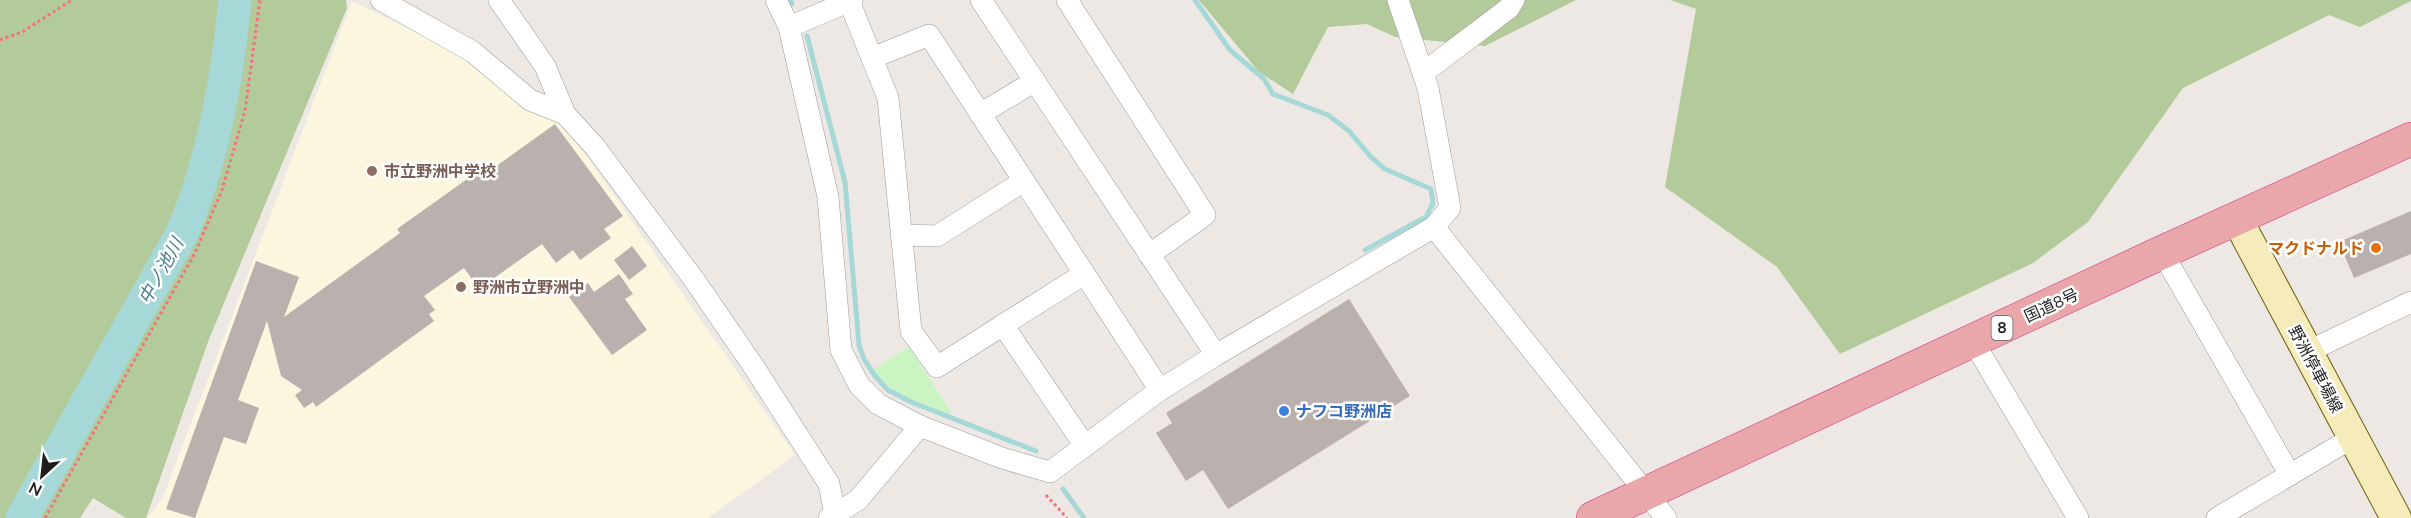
<svg xmlns="http://www.w3.org/2000/svg" width="2411" height="518" viewBox="0 0 2411 518" font-family="'Nunito Sans','Noto Sans JP',sans-serif">
	<rect width="100%" height="100%" fill="#ede8e4"/>
	<path fill="#fcf6de" d="M 352,1 L 475,61 L 561,119 L 795,455 L 708,518 L 148,518 L 163,497 Z"/>
	<g fill="#b3ca9b">
		<path d="M 0,0 L 346,0 L 347,8 L 209,339 L 146,518 L 126,518 L 93,498 L 80,518 L 0,518 Z"/>
		<path d="M 1199,0 L 1576,0 L 1485,46 L 1395,37 L 1367,24 L 1328,27 L 1293,94 L 1259,72 Z"/>
		<path d="M 1670,0 L 2411,0 L 2411,1 L 2360,27 L 2329,15 L 2183,88 L 2088,222 L 2033,263 L 1840,354 L 1777,267 L 1665,187 L 1696,9 Z"/>
	</g>
	<path fill="#caf5c3" d="M 909,347 L 953,415 C 921,404 896,397 872,370 Z"/>
	<g fill="none" stroke-linecap="round" stroke-linejoin="round">
		<g stroke="#a7d8d8" stroke-width="5">
			<path d="M 790,0 L 792,4"/>
			<path d="M 1195,0 L 1230,50 L 1264,79 L 1273,94 L 1328,115 L 1349,131 L 1371,157 L 1385,169 L 1431,189 L 1433,203 L 1426,217 L 1365,250"/>
			<path d="M 807,36 L 845,182 L 859,345 L 864,359 L 875,376 L 888,390 L 911,402 L 1036,451"/>
			<path d="M 1063,489 L 1084,518"/>
		</g>
		<path stroke="#a7d8d8" stroke-width="33" d="M 22,518 L 181,235 C 213,162 227,80 235,0"/>
	</g>
	<g fill="#bab0ad">
		<path d="M 555,124 L 623,216 L 604,229 L 611,238 L 580,260 L 573,250 L 556,263 L 542,244 L 479,289 L 464,268 L 424,296 L 435,310 L 429,314 L 434,321 L 316,407 L 313,402 L 304,408 L 295,395 L 302,390 L 281,376 L 267,321 L 238,400 L 259,408 L 246,444 L 224,437 L 195,518 L 166,509 L 256,261 L 299,277 L 284,317 L 400,233 L 397,229 L 477,172 L 481,177 Z"/>
		<path d="M 2411,211 L 2411,254 L 2354,278 L 2339,242 Z"/>
		<path d="M 632,246 L 647,266 L 629,280 L 614,260 Z"/>
		<path d="M 619,274 L 633,294 L 625,299 L 647,330 L 612,355 L 569,297 L 588,283 L 594,292 Z"/>
		<path d="M 1349,299 L 1410,396 L 1228,509 L 1203,470 L 1186,481 L 1156,433 L 1172,423 L 1166,413 Z"/>
	</g>
	<g fill="none" stroke-linecap="round" stroke-linejoin="round">
		<defs>
			<g id="minor">
				<path d="M 381,0 L 473,52 L 530,100 L 565,114"/>
				<path d="M 499,0 L 545,66 L 565,114 L 595,147 L 695,281 L 754,367 L 829,484 L 836,518"/>
				<path d="M 776,0 L 789,27 L 828,197 L 841,350 L 859,385 L 878,404 L 920,426 L 1002,458 L 1050,472 L 1160,390 L 1216,355 L 1434,227 L 1450,208 L 1428,88 L 1398,0"/>
				<path d="M 981,0 L 1216,355"/>
				<path d="M 1067,0 L 1205,215 L 1149,255"/>
				<path d="M 849,1 L 888,98 L 911,331 L 937,367 L 1003,325 L 1085,446"/>
				<path d="M 789,27 L 852,0"/>
				<path d="M 872,58 L 929,35 L 1160,390"/>
				<path d="M 1423,73 L 1509,8 L 1514,0"/>
				<path d="M 980,114 L 1035,81"/>
				<path d="M 1434,227 L 1666,518"/>
				<path d="M 902,235 L 937,236 L 1024,181"/>
				<path d="M 2162,252 L 2290,475"/>
				<path d="M 1003,325 L 1084,274"/>
				<path d="M 1973,341 L 2078,518"/>
				<path d="M 2307,352 L 2411,302"/>
				<path d="M 829,518 L 858,500 L 920,426"/>
				<path d="M 2217,518 L 2352,438"/>
			</g>
			<path id="secondary" d="M 2237,219 L 2396,518"/>
			<path id="trunk" d="M 1593,518 L 2154,256 L 2411,139"/>
		</defs>
		<use href="#minor" stroke="#9a9a9a" stroke-width="22"/>
		<use href="#secondary" stroke="#6c610c" stroke-width="32"/>
		<use href="#trunk" stroke="#cc3088" stroke-width="34"/>
		<g stroke="#ef7382" stroke-width="3" stroke-dasharray="3 3" stroke-linecap="butt">
			<path d="M 0,40 L 22,32 L 72,0"/>
			<path d="M 1046,495 L 1067,518"/>
			<path d="M 45,518 L 195,253 L 222,190 L 245,111 L 260,0"/>
		</g>
		<use href="#minor" stroke="#fff" stroke-width="21"/>
		<use href="#secondary" stroke="#f5ebbb" stroke-width="30"/>
		<use href="#trunk" stroke="#eaa7a9" stroke-width="33"/>
	</g>
	<g fill="#8d6e63" stroke="#fff" stroke-width="2">
		<circle cx="372" cy="171" r="6"/>
		<circle cx="461" cy="287" r="6"/>
	</g>
	<circle fill="#e8710a" stroke="#fff" stroke-width="2" cx="2376" cy="248" r="6"/>
	<circle fill="#3f7fe0" stroke="#fff" stroke-width="2" cx="1284" cy="411" r="6"/>
	<g text-anchor="middle" stroke-width="5" stroke-linejoin="round" paint-order="stroke">
		<rect fill="#fff" stroke="#616161" stroke-width="1.5" x="1991.5" y="316" width="21" height="24" rx="4.5"/>
		<g font-size="15" font-weight="bold" fill="#1d1d1d">
			<text x="2002" y="333">8</text>
		</g>
		<g font-size="16" font-weight="bold" fill="#785e54" stroke="#fff" text-anchor="start">
			<text x="384" y="177">市立野洲中学校</text>
			<text x="473" y="293">野洲市立野洲中</text>
		</g>
		<g font-size="16" font-weight="bold" fill="#c56008" stroke="#fff" text-anchor="end">
			<text x="2364" y="254">マクドナルド</text>
		</g>
		<g font-size="16" fill="#1d1d1d" stroke="#fff">
			<text transform="translate(2051 305) rotate(-25)" y="6">国道8号</text>
			<text transform="translate(2316 369) rotate(62)" y="6">野洲停車場線</text>
		</g>
		<g font-size="16" font-weight="bold" fill="#366cbe" stroke="#fff" text-anchor="start">
			<text x="1296" y="417">ナフコ野洲店</text>
		</g>
		<g font-size="18" font-style="italic" fill="#477b8f" stroke="#fff">
			<text transform="translate(161 271) rotate(-61)" y="6">中ノ池川</text>
		</g>
	</g>
	<g transform="translate(42 476) rotate(207)" stroke="#ffffff" stroke-width="4.5" paint-order="stroke">
	<path d="M0-4.5L10 22L0 15L-10 22Z" fill="#1d1d1d"/>
	<text y="-9" font-size="16" font-weight="bold" text-anchor="middle" fill="#1d1d1d">N</text>
	</g>
</svg>
